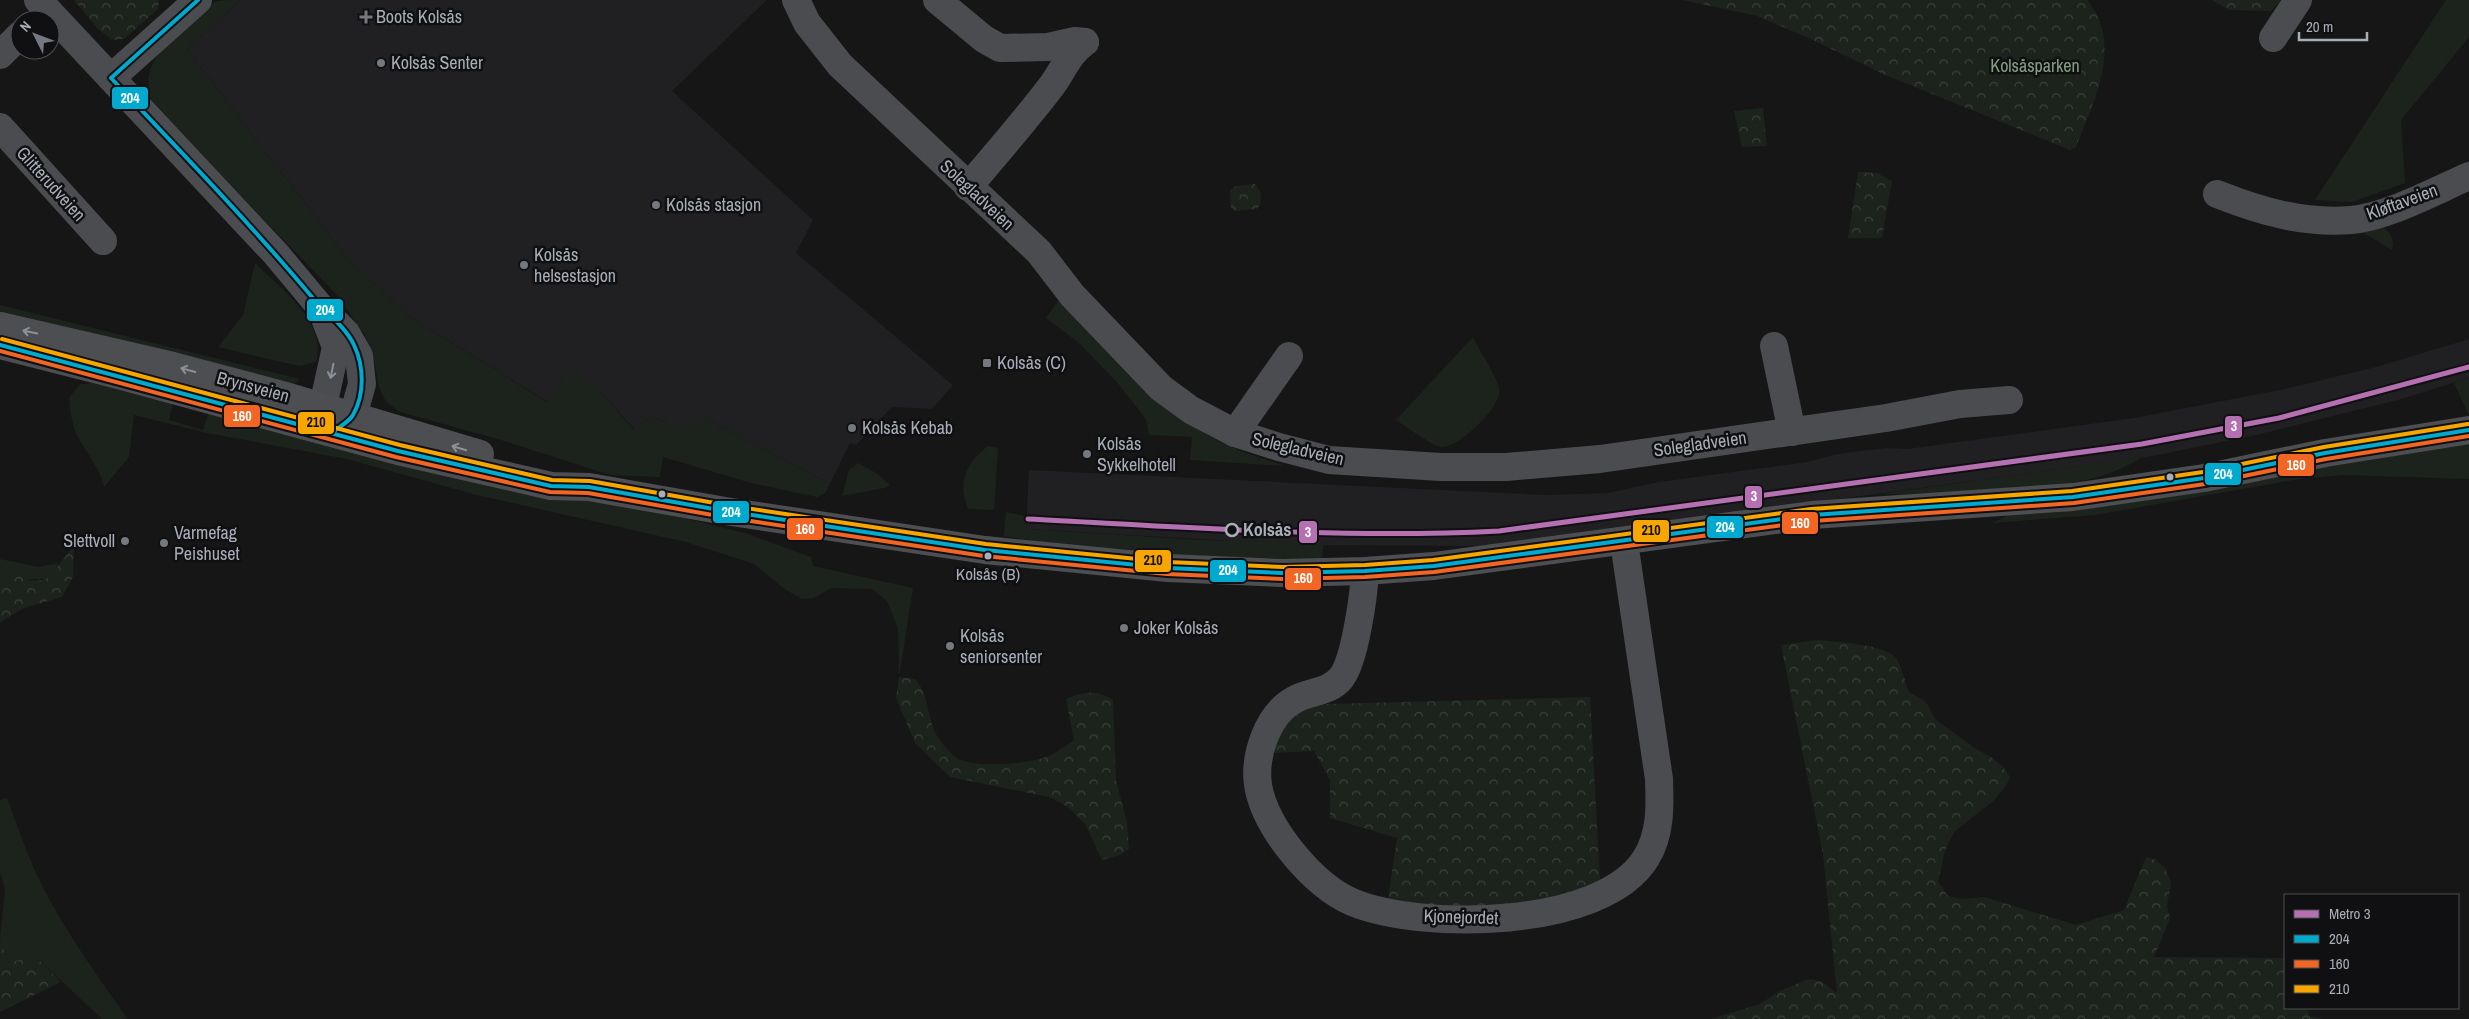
<svg xmlns="http://www.w3.org/2000/svg" width="2469" height="1019" viewBox="0 0 2469 1019" font-family="'Archivo Narrow',sans-serif">
	<defs>
		<pattern id="forest-crowns" width="20" height="18" patternUnits="userSpaceOnUse" patternTransform="scale(1.25)"><rect width="20" height="18" fill="#1c231c"/><path d="M2 6a3 3 0 1 1 6 0M12 15a3 3 0 1 1 6 0" fill="none" stroke="#3a403b"/></pattern>
	</defs>
	<rect width="100%" height="100%" fill="#161616"/>
	<g fill="#202022">
		<path d="M 240,0 L 767,0 L 672,91 L 813,220 L 796,253 L 953,385 L 932,409 L 892,407 L 856,445 L 850,443 L 830,484 L 705,418 L 692,426 L 672,426 L 653,417 L 645,420 L 635,430 L 599,390 L 564,374 L 548,402 L 413,319 L 351,263 L 187,50 Z"/>
		<path d="M 2469,339 L 2469,378 L 2398,400 L 2256,435 L 2153,456 L 1988,479 L 1484,546 L 1302,545 L 1026,529 L 1029,470 L 1546,495 L 1608,493 L 1659,482 L 1807,462 L 1837,454 L 1886,448 L 1907,449 L 2134,418 L 2285,389 L 2376,367 Z"/>
	</g>
	<g fill="#1c231c">
		<path d="M 240,0 L 187,50 L 351,263 L 413,319 L 547,402 L 564,374 L 570,373 L 599,390 L 634,430 L 645,420 L 653,417 C 674,428 684,430 705,418 L 830,484 L 825,493 L 817,497 L 751,483 L 663,457 L 660,477 L 610,475 L 501,440 L 400,412 L 386,402 L 379,387 L 375,365 L 364,334 L 336,294 L 153,106 C 137,65 165,45 194,21 C 201,15 209,5 217,1 C 223,0 234,0 240,0 Z"/>
		<path d="M 2446,0 L 2469,0 L 2469,37 L 2401,120 L 2405,183 L 2352,202 L 2315,200 Z"/>
		<path d="M 2383,227 C 2391,233 2395,240 2392,250 L 2362,232 Z"/>
		<path d="M 255,263 C 280,288 328,323 316,362 L 299,366 L 218,347 L 243,315 Z"/>
		<path d="M 1062,295 L 1178,417 L 1218,441 L 1246,453 L 1285,466 L 1190,460 L 1192,437 L 1149,435 L 1146,419 L 1116,381 L 1079,343 L 1046,318 Z"/>
		<path d="M 0,305 L 300,379 L 293,385 L 0,318 Z"/>
		<path d="M 1473,337 C 1480,352 1495,373 1499,388 C 1504,405 1459,448 1442,447 C 1433,447 1406,426 1396,420 Z"/>
		<path d="M 2469,378 L 2469,413 L 2468,413 L 2454,383 Z"/>
		<path d="M 98,383 L 173,403 L 169,420 L 203,430 L 210,409 L 531,490 L 680,517 L 745,533 L 811,557 L 813,566 L 913,588 L 899,677 L 898,628 L 887,601 L 872,589 L 831,588 L 814,598 L 802,599 L 786,590 L 754,564 L 686,542 L 477,495 L 347,459 L 207,433 L 134,415 L 129,457 L 104,487 C 100,468 87,454 78,437 C 72,425 70,411 69,398 L 80,384 Z"/>
		<path d="M 2469,444 L 2469,479 L 2343,475 L 2300,479 L 2095,515 L 1993,523 L 2010,514 L 2393,452 Z"/>
		<path d="M 988,446 L 998,448 L 994,510 L 968,509 C 957,482 966,463 988,446 Z"/>
		<path d="M 2143,457 C 2098,484 2058,486 2007,489 C 1965,493 1923,494 1881,494 Z"/>
		<path d="M 858,463 L 876,473 L 890,485 L 884,488 L 842,496 L 849,470 Z"/>
		<path d="M 1006,512 L 1028,517 L 1026,529 L 1201,540 L 1323,544 L 1322,560 L 1176,555 L 1064,546 L 1004,536 Z"/>
		<path d="M 0,559 L 39,567 L 58,563 L 52,575 L 45,579 L 0,579 Z"/>
		<path d="M 7,798 C 14,816 20,834 27,852 C 51,912 91,967 128,1019 L 102,1019 L 36,957 L 8,962 L 0,938 L 5,889 L 0,872 L 0,800 Z"/>
	</g>
	<g fill="url(#forest-crowns)">
		<path d="M 74,0 L 159,0 L 158,9 L 124,39 L 112,40 L 97,28 Z"/>
		<path d="M 1683,0 L 2088,0 C 2091,7 2097,13 2099,20 C 2116,62 2090,109 2076,147 L 2070,150 L 1883,74 L 1813,40 L 1757,16 Z"/>
		<path d="M 2212,0 L 2281,0 L 2271,11 L 2230,10 Z"/>
		<path d="M 1763,108 L 1767,146 L 1742,147 L 1734,111 Z"/>
		<path d="M 1858,172 L 1877,173 L 1892,181 L 1882,238 L 1848,238 Z"/>
		<path d="M 1255,184 L 1260,191 L 1261,203 L 1257,209 L 1235,211 L 1231,208 L 1230,190 L 1236,186 Z"/>
		<path d="M 74,546 L 73,577 L 62,597 L 24,608 L 0,622 L 0,579 L 10,572 L 18,569 L 29,580 C 34,580 41,581 45,579 C 50,578 68,552 74,546 Z"/>
		<path d="M 1817,640 C 1834,641 1882,645 1894,656 C 1903,666 1904,681 1909,692 L 1925,701 L 1936,720 L 1976,749 L 1991,757 L 2003,767 L 2010,777 L 2006,786 L 1993,801 L 1954,832 L 1945,851 L 1938,882 L 1948,896 L 1963,899 L 1984,897 L 2076,925 L 2124,910 L 2146,857 L 2154,859 L 2165,868 L 2171,882 L 2167,906 L 2170,918 L 2154,957 L 2285,958 L 2285,1008 L 2308,1008 L 2309,1016 L 2323,1019 L 1711,1019 L 1760,1004 L 1780,991 L 1808,979 L 1821,981 L 1837,993 L 1823,854 L 1781,645 Z"/>
		<path d="M 899,677 L 915,679 C 931,697 926,723 941,742 C 945,747 952,755 957,758 C 975,769 1033,764 1051,755 C 1059,751 1067,745 1074,740 L 1066,699 C 1083,691 1097,690 1113,700 L 1116,781 L 1127,822 L 1129,849 L 1120,855 L 1102,860 L 1086,825 L 1068,807 L 1049,797 L 950,777 L 915,743 L 896,698 Z"/>
		<path d="M 1590,697 L 1600,882 L 1568,898 L 1460,910 L 1388,899 L 1397,838 L 1330,818 L 1330,780 L 1314,751 L 1272,753 L 1290,705 Z"/>
		<path d="M 0,938 L 8,962 L 36,957 L 61,982 L 0,1012 Z"/>
	</g>
	<g fill="none" stroke-linecap="round" stroke-linejoin="round">
		<g stroke="#4a4c4f" stroke-width="28">
			<path d="M 38,0 L 276,254 L 321,308 L 346,333 L 359,356 L 362,384 L 353,416 L 333,432 L 323,406 L 336,347 L 321,308"/>
			<path d="M 796,0 L 807,23 L 840,65 L 1039,252 L 1072,295 L 1161,388 L 1191,410 L 1235,433 L 1279,447 L 1329,460 L 1441,467 L 1506,467 L 1600,459 L 1886,418 L 1960,404 L 2009,400"/>
			<path d="M 937,0 L 984,39 L 1000,48 L 1048,47 L 1075,41 L 1085,42"/>
			<path d="M 2273,38 L 2298,0"/>
			<path d="M 0,55 L 20,35"/>
			<path d="M 111,78 L 198,0"/>
			<path d="M 0,127 L 103,241"/>
			<path d="M 968,187 C 996,154 1024,122 1050,88 C 1062,73 1068,54 1085,42"/>
			<path d="M 2217,194 C 2260,211 2304,224 2351,220 C 2387,217 2435,191 2469,176"/>
			<path d="M 1774,346 L 1792,432"/>
			<path d="M 1235,433 L 1289,356"/>
			<path d="M 1365,571 C 1364,594 1355,661 1341,678 C 1329,693 1309,691 1294,700 C 1267,715 1254,756 1258,785 C 1265,828 1313,885 1352,902 C 1421,931 1603,929 1646,858 C 1661,834 1660,806 1659,779 L 1624,542"/>
		</g>
		<g stroke="#4c4e51" stroke-width="28">
			<path d="M 0,326 L 173,366 L 282,395 L 480,454"/>
			<path d="M 0,345 L 118,375 L 398,451 L 551,486 L 589,487 L 725,511 L 985,550 L 1168,568 L 1283,573 L 1365,571 L 1434,566 L 1812,515 L 2073,497 L 2204,478 L 2325,453 L 2469,430"/>
		</g>
		<defs>
			<g id="bus-1">
				<path d="M 198,0 L 111,78 C 179,150 248,221 312,297 C 325,312 345,326 354,345 C 364,366 365,394 353,415 C 350,421 339,427 333,432"/>
				<path d="M 0,345 L 398,451 L 551,486 L 589,487 L 725,511 L 985,550 L 1168,568 L 1283,573 L 1365,571 L 1434,566 L 1812,515 L 2073,497 L 2204,478 L 2325,453 L 2469,430"/>
			</g>
			<path id="bus-2" d="M 0,351 L 396,457 L 550,492 L 588,493 L 724,517 L 984,556 L 1167,574 L 1283,579 L 1365,577 L 1434,572 L 1813,521 L 2074,503 L 2205,484 L 2326,459 L 2469,436"/>
			<path id="bus-3" d="M 2,339 L 400,445 L 552,480 L 590,481 L 726,505 L 986,544 L 1168,562 L 1283,567 L 1365,565 L 1433,560 L 1811,509 L 2072,491 L 2203,472 L 2324,447 L 2468,424"/>
		</defs>
		<use href="#bus-1" stroke="#101012" stroke-width="8"/>
		<use href="#bus-2" stroke="#101012" stroke-width="8"/>
		<use href="#bus-3" stroke="#101012" stroke-width="8"/>
		<use href="#bus-1" stroke="#00a9ce" stroke-width="4"/>
		<use href="#bus-2" stroke="#f26522" stroke-width="4"/>
		<use href="#bus-3" stroke="#f7a600" stroke-width="4"/>
		<defs>
			<path id="metro-1" d="M 1028,519 C 1185,527 1342,539 1499,531 L 2142,444 L 2279,418 L 2469,367"/>
		</defs>
		<use href="#metro-1" stroke="#101012" stroke-width="9"/>
		<use href="#metro-1" stroke="#b570b2" stroke-width="5"/>
	</g>
	<defs><path id="oneway-shaft" d="M-6 0H5M1.5-3L5.5 0L1.5 3" fill="none" stroke-width="1.6" stroke-linecap="round" stroke-linejoin="round" transform="scale(1.25)"/></defs>
	<g stroke="#8c9198">
		<use href="#oneway-shaft" transform="translate(30 332) rotate(-168)"/>
		<use href="#oneway-shaft" transform="translate(188 370) rotate(-165)"/>
		<use href="#oneway-shaft" transform="translate(459 448) rotate(-163)"/>
	</g>
	<use stroke="#8b9198" href="#oneway-shaft" transform="translate(332 371) rotate(101)"/>
	<g fill="#74797f" stroke="#101012" stroke-width="2">
		<path d="M363.5 9.5h5v5h5v5h-5v5h-5v-5h-5v-5h5z"/>
		<circle cx="381" cy="63" r="5"/>
		<circle cx="656" cy="205" r="5"/>
		<circle cx="524" cy="265" r="5"/>
		<rect x="982" y="358" width="10" height="10" rx="2.5"/>
		<circle cx="852" cy="428" r="5"/>
		<circle cx="1087" cy="454" r="5"/>
		<circle cx="125" cy="541" r="5"/>
		<circle cx="164" cy="543" r="5"/>
		<circle cx="1124" cy="628" r="5"/>
		<circle cx="950" cy="646" r="5"/>
	</g>
	<g fill="#a7aeb7" stroke="#101012" stroke-width="2">
		<circle cx="2170" cy="477" r="4.5"/>
		<circle cx="662" cy="494" r="4.5"/>
		<circle cx="988" cy="556" r="4.5"/>
	</g>
	<circle fill="#101012" stroke="#a7aeb7" stroke-width="2.5" cx="1232" cy="530" r="6"/>
	<g text-anchor="middle" stroke-width="5" stroke-linejoin="round" paint-order="stroke">
		<g font-size="17" fill="#a7aeb7" stroke="#101012">
			<text x="988" y="580">Kolsås (B)</text>
		</g>
		<g font-size="18" fill="#a7aeb7" stroke="#101012" text-anchor="start">
			<text x="376" y="23">Boots Kolsås</text>
			<text x="391" y="69">Kolsås Senter</text>
			<text x="666" y="211">Kolsås stasjon</text>
			<text x="534" y="261">Kolsås<tspan x="534" dy="21">helsestasjon</tspan></text>
			<text x="997" y="369">Kolsås (C)</text>
			<text x="862" y="434">Kolsås Kebab</text>
			<text x="1097" y="450">Kolsås<tspan x="1097" dy="21">Sykkelhotell</tspan></text>
			<text x="174" y="539">Varmefag<tspan x="174" dy="21">Peishuset</tspan></text>
			<text x="115" y="547" text-anchor="end">Slettvoll</text>
			<text x="1134" y="634">Joker Kolsås</text>
			<text x="960" y="642">Kolsås<tspan x="960" dy="21">seniorsenter</tspan></text>
		</g>
		<g font-size="18" fill="#82a17f" stroke="#101012">
			<text x="2035" y="72">Kolsåsparken</text>
		</g>
		<g font-size="18" fill="#a7aeb7" stroke="#101012">
			<text transform="translate(51 184) rotate(48)" y="6">Glitterudveien</text>
			<text transform="translate(977 195) rotate(43)" y="6">Solegladveien</text>
			<text transform="translate(2402 202) rotate(-20)" y="6">Kløftaveien</text>
			<text transform="translate(253 387) rotate(15)" y="6">Brynsveien</text>
			<text transform="translate(1700 444) rotate(-8)" y="6">Solegladveien</text>
			<text transform="translate(1298 449) rotate(13)" y="6">Solegladveien</text>
			<text transform="translate(1461 917) rotate(2)" y="6">Kjonejordet</text>
		</g>
		<g font-size="18" font-weight="bold" fill="#a7aeb7" stroke="#101012" text-anchor="start">
			<text x="1243" y="536">Kolsås</text>
		</g>
	</g>
	<g stroke="#101012" stroke-width="2">
		<rect x="111" y="86" width="38" height="24" rx="5" fill="#00a9ce"/>
		<rect x="306" y="298" width="38" height="24" rx="5" fill="#00a9ce"/>
		<rect x="223" y="404" width="38" height="24" rx="5" fill="#f26522"/>
		<rect x="297" y="411" width="38" height="24" rx="5" fill="#f7a600"/>
		<rect x="2224" y="415" width="19" height="24" rx="5" fill="#b570b2"/>
		<rect x="2277" y="453" width="38" height="24" rx="5" fill="#f26522"/>
		<rect x="2204" y="462" width="38" height="24" rx="5" fill="#00a9ce"/>
		<rect x="1744" y="485" width="19" height="24" rx="5" fill="#b570b2"/>
		<rect x="712" y="500" width="38" height="24" rx="5" fill="#00a9ce"/>
		<rect x="1781" y="511" width="38" height="24" rx="5" fill="#f26522"/>
		<rect x="1706" y="515" width="38" height="24" rx="5" fill="#00a9ce"/>
		<rect x="786" y="517" width="38" height="24" rx="5" fill="#f26522"/>
		<rect x="1632" y="519" width="38" height="24" rx="5" fill="#f7a600"/>
		<rect x="1298" y="520" width="20" height="24" rx="5" fill="#b570b2"/>
		<rect x="1134" y="549" width="38" height="24" rx="5" fill="#f7a600"/>
		<rect x="1209" y="559" width="38" height="24" rx="5" fill="#00a9ce"/>
		<rect x="1284" y="567" width="38" height="24" rx="5" fill="#f26522"/>
	</g>
	<g font-size="14" text-anchor="middle" font-weight="bold" fill="#fff">
		<text x="130" y="103">204</text>
		<text x="325" y="315">204</text>
		<text x="242" y="421">160</text>
		<text x="2234" y="431">3</text>
		<text x="2296" y="470">160</text>
		<text x="2223" y="479">204</text>
		<text x="1754" y="501">3</text>
		<text x="731" y="517">204</text>
		<text x="1800" y="528">160</text>
		<text x="1725" y="532">204</text>
		<text x="805" y="534">160</text>
		<text x="1308" y="537">3</text>
		<text x="1228" y="575">204</text>
		<text x="1303" y="583">160</text>
	</g>
	<g font-size="14" text-anchor="middle" font-weight="bold" fill="#111">
		<text x="316" y="427">210</text>
		<text x="1651" y="535">210</text>
		<text x="1153" y="565">210</text>
	</g>
	<rect x="2284" y="894" width="175" height="115" fill="#101012" stroke="#4c4f54"/>
	<rect x="2294" y="910" width="25" height="8" fill="#b570b2" stroke="#4c4f54"/>
	<text x="2329" y="919" font-size="15" fill="#a7aeb7">Metro 3</text>
	<rect x="2294" y="935" width="25" height="8" fill="#00a9ce" stroke="#4c4f54"/>
	<text x="2329" y="944" font-size="15" fill="#a7aeb7">204</text>
	<rect x="2294" y="960" width="25" height="8" fill="#f26522" stroke="#4c4f54"/>
	<text x="2329" y="969" font-size="15" fill="#a7aeb7">160</text>
	<rect x="2294" y="985" width="25" height="8" fill="#f7a600" stroke="#4c4f54"/>
	<text x="2329" y="994" font-size="15" fill="#a7aeb7">210</text>
	<g transform="translate(35 35) rotate(312)"><circle r="24" fill="#101012" stroke="#4c4f54"/>
	<path d="M0-4L9 19L0 12L-9 19Z" fill="#74797f"/>
	<text y="-8" font-size="14" font-weight="bold" text-anchor="middle" fill="#a7aeb7">N</text>
	</g>
	<path d="M2299 32v8h68v-8" fill="none" stroke="#a7aeb7" stroke-width="2.5"/>
	<text x="2306" y="32" font-size="15" fill="#a7aeb7" stroke="#101012" stroke-width="4" paint-order="stroke">20 m</text>
</svg>
